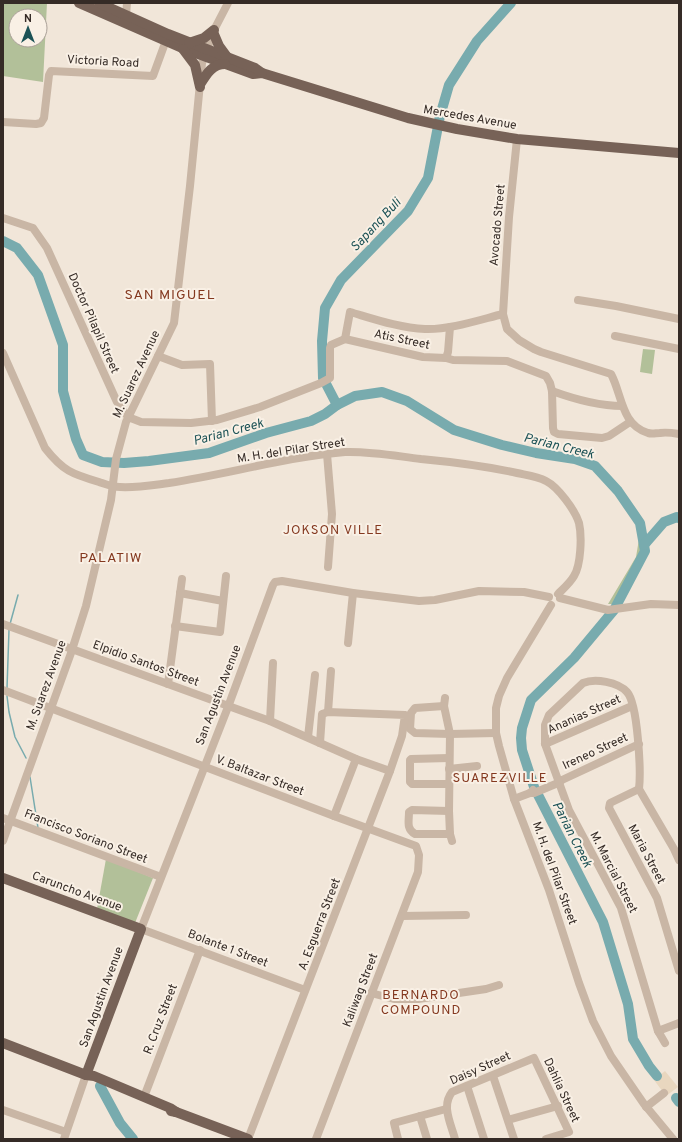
<svg xmlns="http://www.w3.org/2000/svg" width="682" height="1142" viewBox="0 0 682 1142" font-family="Overpass,sans-serif">
	<rect width="100%" height="100%" fill="#f1e6d9"/>
	<g fill="#b2c099" fill-rule="evenodd">
		<path d="M 3,3 L 47,3 L 43,82 L 3,76 ZM 16,16 L 40,16 L 40,40 L 16,40 Z"/>
		<path d="M 643,349 L 655,350 L 652,374 L 640,372 Z"/>
		<path d="M 641,538 C 644,564 625,584 612,604 L 608,604 L 636,557 L 639,539 Z"/>
		<path d="M 106,859 L 153,878 L 135,923 L 97,909 Z"/>
	</g>
	<path fill="#e9d7bf" d="M 665,1071 L 678,1087 L 666,1096 L 654,1080 Z"/>
	<g fill="none" stroke-linecap="round" stroke-linejoin="round">
		<g stroke="#78abae" stroke-width="1.5">
			<path d="M 10,624 L 18,595"/>
			<path d="M 7,688 L 9,630"/>
			<path d="M 7,696 L 9,712 L 15,737 L 26,758"/>
			<path d="M 30,777 L 38,828"/>
		</g>
		<g stroke="#78abae" stroke-width="10">
			<path d="M 3,241 L 17,248 L 38,275 L 63,345 L 63,391 L 76,439 L 83,455 L 102,462 L 124,463 L 149,461 L 209,453 L 266,433 L 311,421 L 325,414 L 337,405 L 355,396 L 382,392 L 407,401 L 454,430 L 502,445 L 536,453 L 575,459 L 595,466 L 618,491 L 640,523 L 645,551 L 614,610 L 574,658 L 531,700 L 522,728 L 521,738 L 522,750 L 534,787 L 603,922 L 628,1004 L 633,1039 L 649,1066 L 657,1076"/>
			<path d="M 337,405 L 323,378 L 322,341 L 325,308 L 341,280 L 408,211 L 428,178 L 440,116 L 449,85 L 477,41 L 511,3"/>
			<path d="M 644,545 L 664,522 L 677,517 L 679,518"/>
			<path d="M 100,1086 L 120,1123 L 133,1139"/>
			<path d="M 676,1098 L 679,1102"/>
		</g>
		<g stroke="#c9b6a5" stroke-width="8">
			<path d="M 126,15 L 127,3"/>
			<path d="M 3,122 L 36,124 L 41,123 L 44,118 L 49,75 L 51,71 L 153,76 L 168,35"/>
			<path d="M 517,139 L 509,217 L 503,314 L 507,329 L 519,340 L 534,349 L 541,352 L 611,374 C 622,394 621,425 648,433 C 652,434 656,433 660,433 C 666,432 673,433 679,434"/>
			<path d="M 3,218 L 33,228 L 47,248 L 117,402 L 128,417 L 141,422 L 191,423 L 217,420 L 260,407 L 321,383 L 330,378 L 330,348 L 331,345 L 345,339"/>
			<path d="M 578,300 L 616,306 L 679,319"/>
			<path d="M 615,336 L 679,349"/>
			<path d="M 345,339 L 423,357 L 446,358 L 453,360 L 507,361 L 546,376 L 550,383 L 552,391 L 553,428 L 554,432 L 558,434 L 602,438 L 609,436 L 630,422"/>
			<path d="M 345,339 L 350,312 C 374,319 400,328 425,329 C 449,330 479,320 503,314"/>
			<path d="M 3,353 L 45,448 C 63,471 72,474 99,482 C 105,484 112,487 120,487 C 136,488 153,485 169,483 C 228,474 286,457 345,452 C 370,451 396,456 421,459 C 453,462 485,466 517,473 C 526,475 537,476 546,481 C 558,487 575,510 579,523 C 582,536 581,565 574,576 C 570,583 563,589 558,594"/>
			<path d="M 158,356 L 182,365 L 210,364 L 212,421"/>
			<path d="M 446,358 L 448,352 L 450,327"/>
			<path d="M 552,391 C 574,399 598,406 622,406"/>
			<path d="M 327,454 L 332,514 L 328,567"/>
			<path d="M 180,593 L 223,601"/>
			<path d="M 560,598 L 608,610 L 651,604 L 679,605"/>
			<path d="M 551,605 L 507,678 L 499,696 L 496,708 L 496,733 L 499,746 L 514,799 L 549,890 L 579,983 L 593,1021 L 611,1056 L 644,1104 L 673,1139"/>
			<path d="M 3,624 L 270,721 L 356,759 L 390,771"/>
			<path d="M 175,626 L 220,632 L 226,576"/>
			<path d="M 348,643 L 353,593"/>
			<path d="M 168,684 L 182,579"/>
			<path d="M 3,690 L 334,816 L 416,846 L 419,855 L 418,872 L 316,1139"/>
			<path d="M 445,698 L 444,706 L 450,734 L 449,811 L 450,834 L 452,841"/>
			<path d="M 444,706 L 415,708 L 411,713 L 410,729 L 415,733 L 450,734 L 496,733"/>
			<path d="M 328,712 L 331,671"/>
			<path d="M 270,721 L 273,663"/>
			<path d="M 308,737 L 315,675"/>
			<path d="M 545,744 L 632,706"/>
			<path d="M 449,758 L 411,759 L 410,760 L 410,782 L 412,784 L 449,784"/>
			<path d="M 449,769 L 477,766"/>
			<path d="M 639,789 L 610,803 L 609,808 L 657,898 L 679,971"/>
			<path d="M 530,793 L 534,793 L 558,783 L 562,780 L 639,744"/>
			<path d="M 514,799 L 530,793 L 533,790"/>
			<path d="M 449,811 L 412,810 L 409,812 C 409,821 406,829 415,834 L 450,834"/>
			<path d="M 334,816 L 356,759"/>
			<path d="M 3,818 L 161,877"/>
			<path d="M 3,841 L 71,653 L 86,606 L 111,500 L 116,459 L 126,422 L 174,323 L 190,186 L 202,63 L 214,30 L 228,3"/>
			<path d="M 402,916 L 466,915"/>
			<path d="M 305,990 L 141,929 L 228,707 L 273,585 L 275,582 L 282,581 L 353,593 L 419,601 L 435,600 L 479,591 L 524,592 L 549,597"/>
			<path d="M 371,993 L 394,999 L 418,999 L 486,989 L 499,985"/>
			<path d="M 658,1031 L 679,1023"/>
			<path d="M 665,1043 L 658,1031 L 621,908 L 569,810 L 545,744 L 545,725 L 549,715 L 583,683 C 595,678 618,682 627,692 C 638,704 641,772 639,789 L 674,849 L 679,860"/>
			<path d="M 493,1076 L 514,1139"/>
			<path d="M 467,1086 L 484,1139"/>
			<path d="M 144,1097 L 200,950"/>
			<path d="M 646,1107 L 664,1093"/>
			<path d="M 3,1110 L 66,1132"/>
			<path d="M 420,1116 L 427,1139"/>
			<path d="M 508,1120 L 558,1106"/>
			<path d="M 64,1139 L 86,1075"/>
			<path d="M 248,1139 L 390,771 L 402,736 L 405,715 L 328,712 L 322,714 L 320,743"/>
			<path d="M 398,1139 L 394,1123 L 446,1109"/>
			<path d="M 455,1139 C 451,1124 441,1106 452,1092 L 534,1058 L 569,1132 L 546,1139"/>
		</g>
		<g stroke="#776257" stroke-width="10">
			<path d="M 79,3 L 182,48 L 253,74 L 262,73 L 408,118 L 457,129 L 517,139 L 679,153"/>
			<path d="M 99,3 L 168,34 L 255,68 L 262,73"/>
			<path d="M 213,32 L 219,46 L 227,57"/>
			<path d="M 189,43 L 204,38 L 214,30"/>
			<path d="M 183,49 L 195,65 L 200,87"/>
			<path d="M 201,83 C 207,73 213,64 225,64"/>
			<path d="M 3,878 L 141,929 L 86,1075"/>
			<path d="M 3,1043 L 86,1075 L 94,1076 L 170,1108 L 176,1112"/>
			<path d="M 171,1111 L 176,1112 L 248,1139"/>
		</g>
	</g>
	<g text-anchor="middle" stroke-width="4" stroke-linejoin="round" paint-order="stroke">
		<g font-size="12" fill="#352b26" stroke="#f9f0e5">
			<text transform="translate(103 61) rotate(3)" y="4">Victoria Road</text>
			<text transform="translate(470 117) rotate(10)" y="4">Mercedes Avenue</text>
			<text transform="translate(497 225) rotate(-85)" y="4">Avocado Street</text>
			<text transform="translate(94 323) rotate(66)" y="4">Doctor Pilapil Street</text>
			<text transform="translate(402 339) rotate(12)" y="4">Atis Street</text>
			<text transform="translate(136 374) rotate(-65)" y="4">M. Suarez Avenue</text>
			<text transform="translate(291 450) rotate(-9)" y="4">M. H. del Pilar Street</text>
			<text transform="translate(146 663) rotate(20)" y="4">Elpidio Santos Street</text>
			<text transform="translate(46 685) rotate(-70)" y="4">M. Suarez Avenue</text>
			<text transform="translate(218 695) rotate(-69)" y="4">San Agustin Avenue</text>
			<text transform="translate(584 714) rotate(-24)" y="4">Ananias Street</text>
			<text transform="translate(595 751) rotate(-25)" y="4">Ireneo Street</text>
			<text transform="translate(260 775) rotate(21)" y="4">V. Baltazar Street</text>
			<text transform="translate(86 836) rotate(21)" y="4">Francisco Soriano Street</text>
			<text transform="translate(647 854) rotate(62)" y="4">Maria Street</text>
			<text transform="translate(614 872) rotate(63)" y="4">M. Marcial Street</text>
			<text transform="translate(555 873) rotate(70)" y="4">M. H. del Pilar Street</text>
			<text transform="translate(77 891) rotate(20)" y="4">Caruncho Avenue</text>
			<text transform="translate(319 924) rotate(-69)" y="4">A. Esguerra Street</text>
			<text transform="translate(228 948) rotate(21)" y="4">Bolante 1 Street</text>
			<text transform="translate(360 990) rotate(-69)" y="4">Kaliwag Street</text>
			<text transform="translate(101 997) rotate(-70)" y="4">San Agustin Avenue</text>
			<text transform="translate(160 1019) rotate(-69)" y="4">R. Cruz Street</text>
			<text transform="translate(480 1068) rotate(-24)" y="4">Daisy Street</text>
			<text transform="translate(562 1090) rotate(65)" y="4">Dahlia Street</text>
		</g>
		<g font-size="13" font-style="italic" fill="#1c5256" stroke="#f9f0e5">
			<text transform="translate(375 224) rotate(-47)" y="5">Sapang Buli</text>
			<text transform="translate(228 431) rotate(-15)" y="5">Parian Creek</text>
			<text transform="translate(559 445) rotate(14)" y="5">Parian Creek</text>
			<text transform="translate(573 834) rotate(63)" y="5">Parian Creek</text>
		</g>
		<g font-size="13" letter-spacing="1" fill="#84381f" stroke="#f9f0e5">
			<text x="333" y="534">JOKSON VILLE</text>
			<text x="500" y="782">SUAREZVILLE</text>
			<text x="421" y="999">BERNARDO<tspan x="421" dy="15">COMPOUND</tspan></text>
		</g>
		<g font-size="14" letter-spacing="1" fill="#84381f" stroke="#f9f0e5">
			<text x="170" y="299">SAN MIGUEL</text>
			<text x="111" y="562">PALATIW</text>
		</g>
	</g>
	<rect width="682" height="1142" fill="none" stroke="#352b26" stroke-width="8"/>
	<g transform="translate(28 28)"><circle r="19" fill="#f9f0e5" stroke="#aba199"/>
	<path d="M0-3L7 15L0 10L-7 15Z" fill="#1c5256"/>
	<text y="-6" font-size="11" font-weight="bold" text-anchor="middle" fill="#352b26">N</text>
	</g>
</svg>
